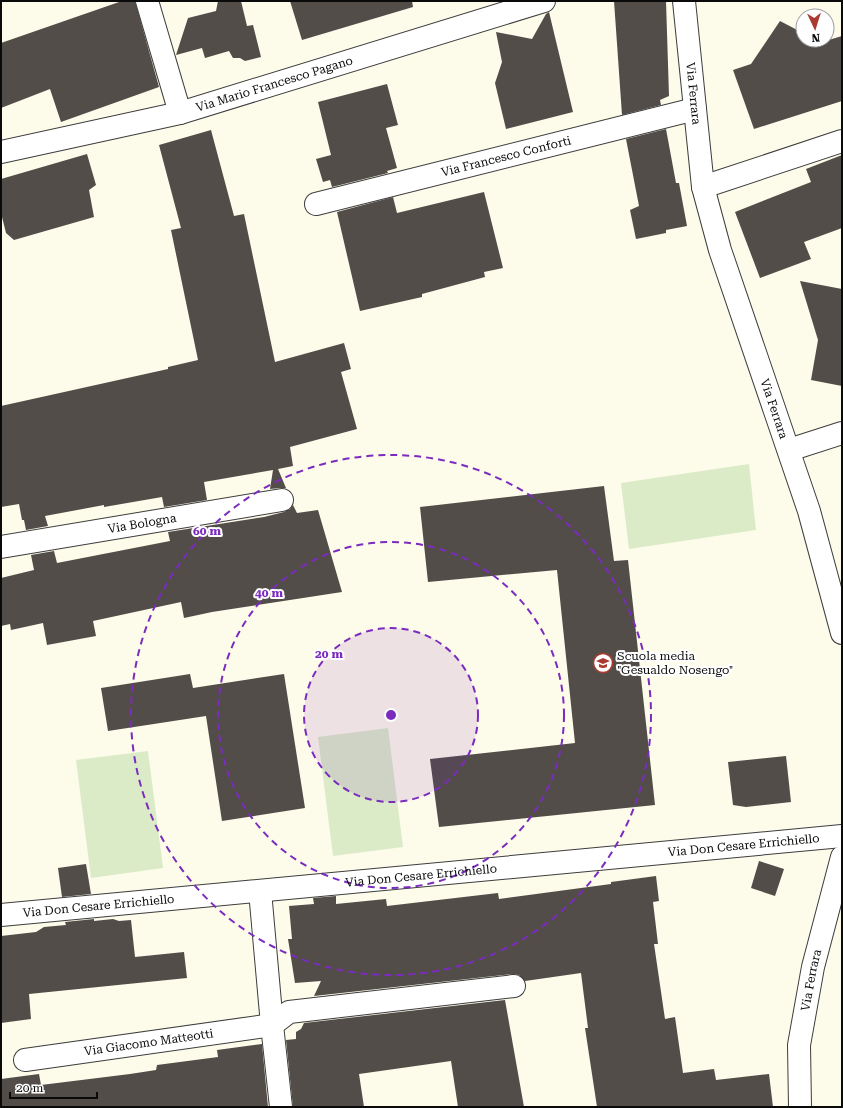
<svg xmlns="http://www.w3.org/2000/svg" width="843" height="1108" viewBox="0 0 843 1108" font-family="'Roboto Serif',serif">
	<rect width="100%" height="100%" fill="#fdfbea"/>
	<g fill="#dbebc8">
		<path d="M 749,464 L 756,530 L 629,549 L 621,483 Z"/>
		<path d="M 388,728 L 403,847 L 333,856 L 318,737 Z"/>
		<path d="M 148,751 L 163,868 L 91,878 L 76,760 Z"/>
	</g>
	<g fill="#524d48">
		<path d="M 122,1 L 135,1 L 159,87 L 61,122 L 50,89 L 1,108 L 1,43 Z"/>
		<path d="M 218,1 L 241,1 L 247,26 L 253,25 L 261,57 L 245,61 L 240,58 L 233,58 L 229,51 L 205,58 L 202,48 L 176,55 L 188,18 L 216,11 Z"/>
		<path d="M 290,1 L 412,1 L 413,7 L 302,40 Z"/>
		<path d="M 614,1 L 666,1 L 669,96 L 660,100 L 661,105 L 622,115 Z"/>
		<path d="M 549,12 L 573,112 L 506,129 L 495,83 L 502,62 L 496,32 L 532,39 L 546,14 Z"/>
		<path d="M 780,21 L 803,33 L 803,40 L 817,40 L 822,42 L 842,36 L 842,101 L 754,129 L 733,70 L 751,64 Z"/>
		<path d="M 387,84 L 398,125 L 386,128 L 397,168 L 387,171 L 388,173 L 332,187 L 330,180 L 323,182 L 316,159 L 331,155 L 318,102 Z"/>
		<path d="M 666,129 L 676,183 L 679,183 L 687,226 L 666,230 L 666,233 L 636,239 L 630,210 L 639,206 L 626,139 Z"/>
		<path d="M 211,130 L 234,216 L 244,214 L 275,362 L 344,343 L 351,369 L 341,372 L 357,429 L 290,447 L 293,466 L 278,469 L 286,488 L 280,488 L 270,489 L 273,470 L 204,482 L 207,500 L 164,507 L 162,497 L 104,507 L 104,505 L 45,516 L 48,526 L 26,530 L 24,520 L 22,520 L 19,504 L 1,507 L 1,406 L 168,369 L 168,367 L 198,360 L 171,230 L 181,228 L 159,145 Z"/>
		<path d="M 87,154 L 96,185 L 89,190 L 94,217 L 14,240 L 6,233 L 1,213 L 1,179 Z"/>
		<path d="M 842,155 L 842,228 L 804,242 L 811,259 L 760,278 L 735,212 L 811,182 L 806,169 Z"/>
		<path d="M 484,192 L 503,268 L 484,272 L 485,277 L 422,294 L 422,297 L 360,311 L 337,212 L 393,197 L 397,213 Z"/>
		<path d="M 800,281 L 842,289 L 842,386 L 811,380 L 818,340 Z"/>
		<path d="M 604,486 L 614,561 L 628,560 L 655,805 L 439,827 L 430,759 L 575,743 L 557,570 L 428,582 L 420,507 Z"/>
		<path d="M 293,505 L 297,513 L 318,510 L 342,592 L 212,612 L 184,618 L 181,602 L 93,621 L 96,636 L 47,645 L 43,623 L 11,630 L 10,624 L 1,626 L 1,578 L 34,570 L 31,555 L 54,551 L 57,563 L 170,541 L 168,532 L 264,517 L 284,512 L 290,509 Z"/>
		<path d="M 190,674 L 193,688 L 284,674 L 305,808 L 222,821 L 206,716 L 108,731 L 101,688 Z"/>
		<path d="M 786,756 L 791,802 L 746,807 L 733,805 L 728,762 Z"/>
		<path d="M 759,861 L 784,869 L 775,896 L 751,888 Z"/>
		<path d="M 86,864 L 91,894 L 62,897 L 58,868 Z"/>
		<path d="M 656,876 L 659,901 L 653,902 L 658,944 L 654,944 L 665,1019 L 675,1017 L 683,1073 L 714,1069 L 716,1080 L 769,1074 L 773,1107 L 597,1107 L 585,1028 L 588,1028 L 581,973 L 525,981 L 519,975 L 513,974 L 314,996 L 321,981 L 295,983 L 288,939 L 292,939 L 289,906 L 314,904 L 313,898 L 336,896 L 336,904 L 386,899 L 387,906 L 498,893 L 499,899 L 611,884 L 611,882 Z"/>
		<path d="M 94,919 L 94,921 L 113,919 L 119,921 L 131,920 L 135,957 L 184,952 L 187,978 L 29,994 L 31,1019 L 1,1023 L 1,936 L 36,932 L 44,927 L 66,925 L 65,922 Z"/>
		<path d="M 505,1000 L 524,1107 L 458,1107 L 451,1061 L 359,1074 L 364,1107 L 293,1107 L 286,1040 L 296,1039 L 296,1032 L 301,1029 L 304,1023 Z"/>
		<path d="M 262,1044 L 268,1107 L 1,1107 L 1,1079 L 39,1074 L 41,1085 L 130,1074 L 156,1070 L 157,1065 L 218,1057 L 217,1050 Z"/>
	</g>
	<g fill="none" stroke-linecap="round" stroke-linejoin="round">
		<defs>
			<g id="minor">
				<path d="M 147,1 L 180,113"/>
				<path id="s1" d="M 684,1 L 703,187 L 720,250 L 809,511 L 842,633"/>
				<path id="s2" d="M 1,152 L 180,113 L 544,1"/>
				<path d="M 703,187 L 842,141"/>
				<path id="s3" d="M 316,204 L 695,109"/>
				<path d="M 789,450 L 842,433"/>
				<path id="s4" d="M 1,547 L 282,500"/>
				<path d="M 260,891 L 272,1025 L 281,1107"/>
				<path id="s5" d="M 1,915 L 842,836"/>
				<path id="s6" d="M 25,1060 L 272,1025 L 289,1012 L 514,986"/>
				<path id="s7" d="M 800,1107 L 799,1045 L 813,967 L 842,857"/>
			</g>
		</defs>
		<use href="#minor" stroke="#3d3d3d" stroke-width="24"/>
		<use href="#minor" stroke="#fff" stroke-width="22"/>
	</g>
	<circle cx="391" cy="715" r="87" fill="#7b2cbf" fill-opacity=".12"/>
	<g fill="none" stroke="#7b2cbf" stroke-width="2" stroke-dasharray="7 5">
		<circle cx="391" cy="715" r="87"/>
		<circle cx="391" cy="715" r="173"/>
		<circle cx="391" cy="715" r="260"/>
	</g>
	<defs>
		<symbol id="school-ring" viewBox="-11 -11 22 22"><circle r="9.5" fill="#fff" stroke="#ab3b31" stroke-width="1.5"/><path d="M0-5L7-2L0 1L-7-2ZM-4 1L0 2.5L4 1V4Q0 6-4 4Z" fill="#ab3b31"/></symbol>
	</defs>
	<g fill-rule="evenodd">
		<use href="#school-ring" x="592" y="652" width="22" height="22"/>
	</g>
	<g text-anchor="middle" stroke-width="4" stroke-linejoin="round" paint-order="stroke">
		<g font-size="12" fill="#0a0a0a" stroke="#fff">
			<text dy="4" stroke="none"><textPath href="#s2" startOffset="282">Via Mario Francesco Pagano</textPath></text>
			<text dy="4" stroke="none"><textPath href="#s1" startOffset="93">Via Ferrara</textPath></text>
			<text dy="4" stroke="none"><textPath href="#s3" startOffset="196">Via Francesco Conforti</textPath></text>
			<text dy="4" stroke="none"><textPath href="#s1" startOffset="420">Via Ferrara</textPath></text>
			<text dy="4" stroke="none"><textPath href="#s4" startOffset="143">Via Bologna</textPath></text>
			<text dy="4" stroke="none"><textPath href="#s5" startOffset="746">Via Don Cesare Errichiello</textPath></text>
			<text dy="4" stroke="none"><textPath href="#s5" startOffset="422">Via Don Cesare Errichiello</textPath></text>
			<text dy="4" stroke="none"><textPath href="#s5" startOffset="98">Via Don Cesare Errichiello</textPath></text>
			<text dy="4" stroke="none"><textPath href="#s7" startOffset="128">Via Ferrara</textPath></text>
			<text dy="4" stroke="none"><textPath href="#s6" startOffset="125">Via Giacomo Matteotti</textPath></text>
		</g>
		<g font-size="12" fill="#0a0a0a" stroke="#fff" text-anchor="start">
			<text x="617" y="660">Scuola media<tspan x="617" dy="14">"Gesualdo Nosengo"</tspan></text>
		</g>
	</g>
	<circle cx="391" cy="715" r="6" fill="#7b2cbf" stroke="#fff" stroke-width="2"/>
	<g font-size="12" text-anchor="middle" font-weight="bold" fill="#7b2cbf" stroke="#fff" stroke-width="4" stroke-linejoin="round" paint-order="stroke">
		<text x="207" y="535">60 m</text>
		<text x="269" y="597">40 m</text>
		<text x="329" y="658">20 m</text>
	</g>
	<rect width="843" height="1108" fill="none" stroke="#0a0a0a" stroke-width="4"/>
	<g transform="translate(815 28) rotate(176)"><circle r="19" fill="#ffffff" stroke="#9d9d9d"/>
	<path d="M0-3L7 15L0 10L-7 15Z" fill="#ab3b31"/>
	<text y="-6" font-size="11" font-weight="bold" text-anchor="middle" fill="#0a0a0a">N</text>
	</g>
	<path d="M10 1092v6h87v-6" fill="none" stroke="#0a0a0a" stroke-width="2"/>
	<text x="16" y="1092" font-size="12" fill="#0a0a0a" stroke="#ffffff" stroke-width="3" paint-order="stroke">20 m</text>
</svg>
